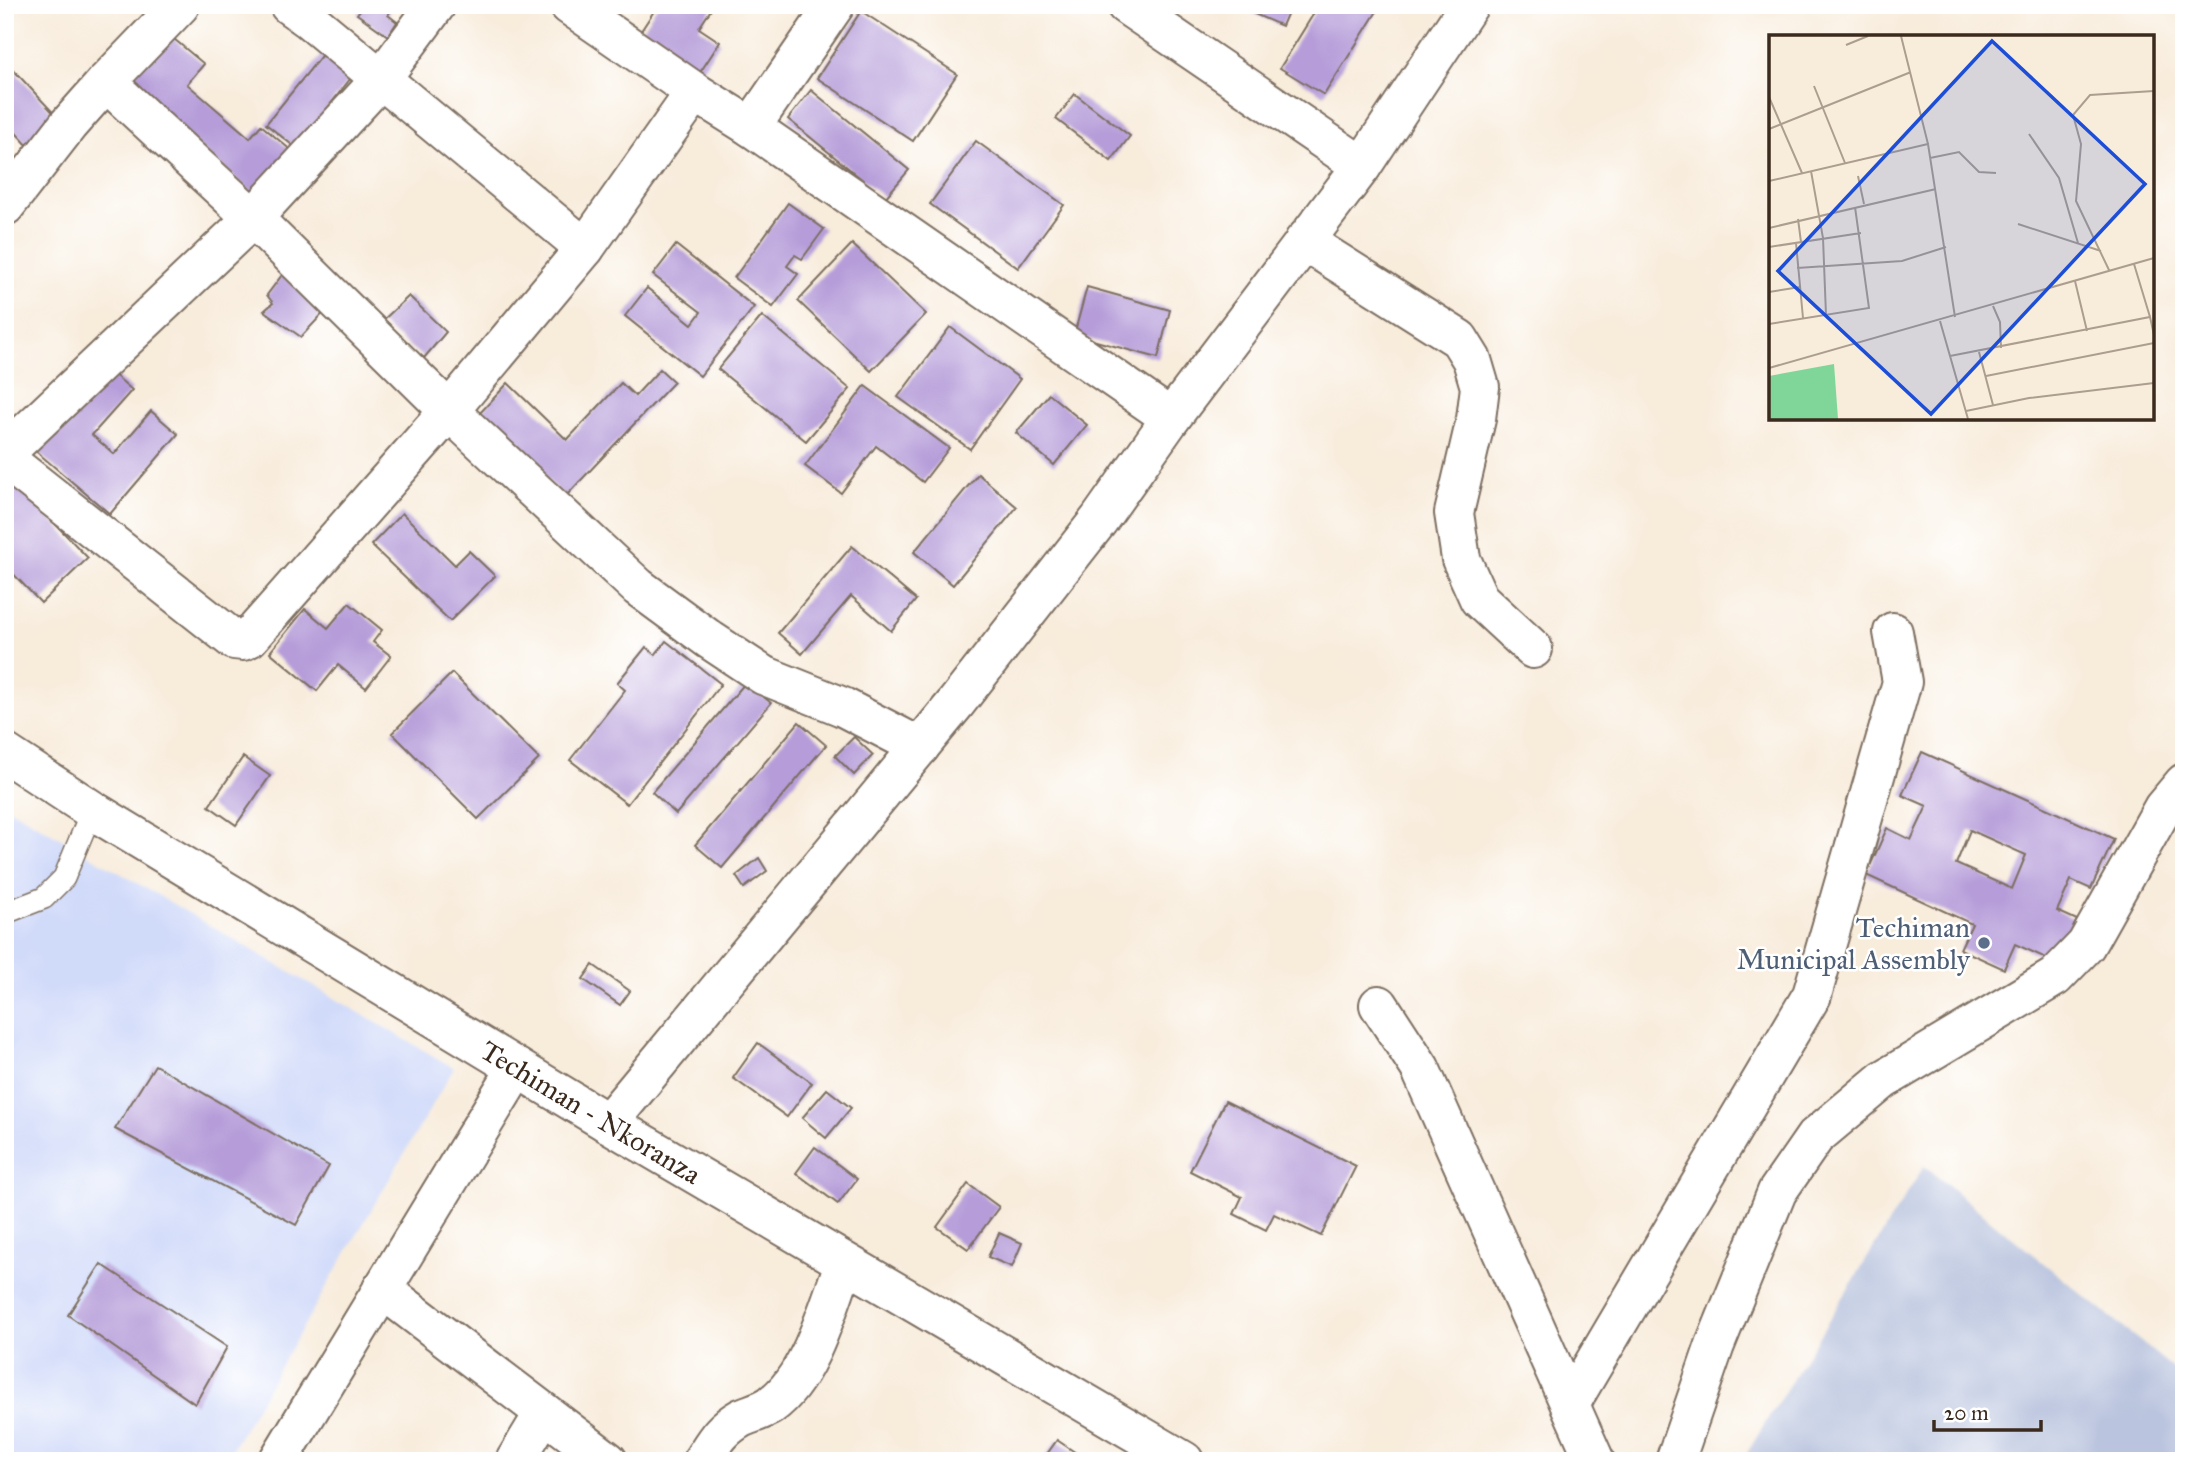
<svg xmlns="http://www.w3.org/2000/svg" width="2189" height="1466" viewBox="0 0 2189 1466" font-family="'IM FELL Great Primer',serif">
	<rect width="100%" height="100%" fill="#fff"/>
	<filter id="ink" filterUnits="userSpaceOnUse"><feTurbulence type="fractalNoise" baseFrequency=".0143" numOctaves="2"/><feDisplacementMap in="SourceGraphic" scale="14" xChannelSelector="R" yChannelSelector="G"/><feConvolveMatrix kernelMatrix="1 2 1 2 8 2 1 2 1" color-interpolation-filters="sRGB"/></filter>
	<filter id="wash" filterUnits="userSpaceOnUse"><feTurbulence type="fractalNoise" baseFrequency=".00686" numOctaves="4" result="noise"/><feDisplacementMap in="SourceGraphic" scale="28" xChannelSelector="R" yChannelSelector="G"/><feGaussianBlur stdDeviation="1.57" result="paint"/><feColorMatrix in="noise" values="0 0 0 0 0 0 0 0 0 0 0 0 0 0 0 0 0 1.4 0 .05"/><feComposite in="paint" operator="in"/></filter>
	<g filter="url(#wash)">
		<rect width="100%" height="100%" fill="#f8ecdb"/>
		<path fill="#d0daf9" d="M 5,806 L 454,1068 L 225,1461 L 5,1461 Z"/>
		<path fill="#bac4de" d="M 1924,1166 L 2184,1377 L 2184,1461 L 1742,1461 Z"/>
		<g id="blocks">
			<g fill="#b69dd9" fill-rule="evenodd">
				<path d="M 364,5 L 395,5 L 388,15 L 397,22 L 388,36 L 357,14 Z"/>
				<path d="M 658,5 L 714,5 L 699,28 L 720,42 L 697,77 L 637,37 Z"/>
				<path d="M 1234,5 L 1291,5 L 1282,26 Z"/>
				<path d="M 1319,5 L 1381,5 L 1324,95 L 1280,68 Z"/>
				<path d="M 861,11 L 957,74 L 913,141 L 817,78 Z"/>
				<path d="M 168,34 L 204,64 L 187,84 L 250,138 L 261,125 L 293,152 L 256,196 L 125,84 Z"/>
				<path d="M 325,51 L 354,74 L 296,148 L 266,124 Z"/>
				<path d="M 7,63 L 60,120 L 30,148 L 5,121 L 5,65 Z"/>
				<path d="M 811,90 L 909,170 L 885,198 L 788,119 Z"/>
				<path d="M 1075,94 L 1130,136 L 1111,161 L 1056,119 Z"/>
				<path d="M 976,141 L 1064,205 L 1018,268 L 930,204 Z"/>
				<path d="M 788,203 L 824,229 L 802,259 L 795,255 L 787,266 L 798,274 L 773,307 L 734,278 Z"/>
				<path d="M 852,244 L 926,314 L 871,371 L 798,301 Z"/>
				<path d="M 676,245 L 754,307 L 700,376 L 625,316 L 647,288 L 692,324 L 701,312 L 653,275 Z"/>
				<path d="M 285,271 L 328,308 L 301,337 L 264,311 L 273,303 L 267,295 Z"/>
				<path d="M 1087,287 L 1170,310 L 1158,358 L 1074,335 Z"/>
				<path d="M 409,296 L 446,332 L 424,358 L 380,323 Z"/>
				<path d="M 762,316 L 850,389 L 806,441 L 718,369 Z"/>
				<path d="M 950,327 L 1020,379 L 970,449 L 898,397 Z"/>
				<path d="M 103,365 L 132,390 L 92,435 L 114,454 L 151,411 L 178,434 L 110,514 L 32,448 Z"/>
				<path d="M 660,369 L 674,382 L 565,497 L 479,414 L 508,383 L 567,440 L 621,383 L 635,396 Z"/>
				<path d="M 865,386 L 949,448 L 923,482 L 876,446 L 841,493 L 805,466 Z"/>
				<path d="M 1049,394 L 1087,425 L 1054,465 L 1016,433 Z"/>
				<path d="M 978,474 L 1017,507 L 953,585 L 914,552 Z"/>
				<path d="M 10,477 L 88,558 L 41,603 L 5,565 L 5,481 Z"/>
				<path d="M 402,513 L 455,565 L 469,551 L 495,576 L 450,621 L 371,545 Z"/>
				<path d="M 852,546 L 916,600 L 891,631 L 851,596 L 802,654 L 778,633 Z"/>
				<path d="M 349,603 L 382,630 L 373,642 L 391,656 L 366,688 L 338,665 L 317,691 L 270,652 L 305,609 L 328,628 Z"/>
				<path d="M 666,641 L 721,684 L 627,804 L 570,760 L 625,690 L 617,683 L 646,647 L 655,655 Z"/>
				<path d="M 452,673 L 539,759 L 478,819 L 392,733 Z"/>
				<path d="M 746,682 L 771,703 L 676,814 L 652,792 Z"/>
				<path d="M 799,722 L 826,745 L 722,868 L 695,845 Z"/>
				<path d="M 854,737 L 873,755 L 854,775 L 835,756 Z"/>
				<path d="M 1922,752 L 2114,839 L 2091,889 L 2071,880 L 2057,911 L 2077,920 L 2057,963 L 2015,944 L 2004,969 L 1960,949 L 1972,924 L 1866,875 L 1887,828 L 1911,840 L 1927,806 L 1902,795 ZM 1970,830 L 2026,855 L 2012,889 L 1956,864 Z"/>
				<path d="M 243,757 L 270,776 L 236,825 L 209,806 Z"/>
				<path d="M 759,858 L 767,871 L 744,888 L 736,876 Z"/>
				<path d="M 593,965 L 630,991 L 620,1005 L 583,979 Z"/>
				<path d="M 758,1043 L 812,1083 L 787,1117 L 733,1078 Z"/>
				<path d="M 155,1065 L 329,1166 L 296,1225 L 115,1129 Z"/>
				<path d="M 827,1089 L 851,1108 L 826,1138 L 802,1118 Z"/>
				<path d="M 1225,1101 L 1356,1166 L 1321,1236 L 1274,1214 L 1266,1230 L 1234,1214 L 1242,1197 L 1190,1171 Z"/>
				<path d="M 815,1147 L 857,1179 L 838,1204 L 796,1173 Z"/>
				<path d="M 968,1184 L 999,1207 L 968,1249 L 937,1227 Z"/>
				<path d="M 999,1233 L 1022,1243 L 1012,1267 L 988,1257 Z"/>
				<path d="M 101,1264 L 227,1347 L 195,1404 L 68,1315 Z"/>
				<path d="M 1057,1440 L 1079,1455 L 1075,1461 L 1042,1461 Z"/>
			</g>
		</g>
	</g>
	<g filter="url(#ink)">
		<use href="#blocks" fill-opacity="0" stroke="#7d6e60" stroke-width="2"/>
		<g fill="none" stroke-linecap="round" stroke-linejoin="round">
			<defs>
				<path id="lane" d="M 5,913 L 44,898 L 64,878 L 92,810"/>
				<g id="street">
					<path d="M 289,5 L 310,20 L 585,248"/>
					<path d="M 569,5 L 695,92 L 751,127 L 1171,418"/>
					<path d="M 1126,5 L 1362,166 L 1469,5"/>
					<path d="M 106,82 L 253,218 L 449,411 L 638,587 L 710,640 L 763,675 L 843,707 L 920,747"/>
					<path d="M 751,127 L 835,5"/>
					<path d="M 5,206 L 68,125 L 106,82 L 180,5"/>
					<path d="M 1304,241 L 1459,339 L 1472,360 L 1480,387 L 1476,419 L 1454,513 L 1461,559 L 1479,599 L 1533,649"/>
					<path d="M 5,453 L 253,218 L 381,79 L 436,5"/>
					<path d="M 5,459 L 234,640 L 243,641 L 249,638 L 449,411 L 585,248 L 695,92"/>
					<path d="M 1379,1005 L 1420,1068 L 1595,1461"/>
					<path d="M 608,1123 L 956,703 L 1099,520 L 1171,418 L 1362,166"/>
					<path d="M 382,1289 L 608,1461"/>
					<path d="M 1570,1404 L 1812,995 L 1902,682 L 1893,632"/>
					<path d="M 278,1461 L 517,1068"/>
					<path d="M 515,1461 L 544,1413"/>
					<path d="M 702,1461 C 715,1441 720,1430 741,1418 C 750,1414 762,1411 771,1405 C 810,1377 828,1307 844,1264"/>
					<path d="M 1675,1461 L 1715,1345 L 1777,1192 L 1815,1137 L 1883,1080 L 2055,977 L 2086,945 L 2163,808 L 2184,783"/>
				</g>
				<path id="secondary" d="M 5,753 L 92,810 L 608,1123 L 1184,1461"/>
			</defs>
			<use href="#lane" stroke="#7d6e60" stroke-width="24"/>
			<use href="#street" stroke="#7d6e60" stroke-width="42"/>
			<use href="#secondary" stroke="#7d6e60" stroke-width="42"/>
			<use href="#lane" stroke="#fff" stroke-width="21"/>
			<use href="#street" stroke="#fff" stroke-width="38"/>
			<use href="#secondary" stroke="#fff" stroke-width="38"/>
		</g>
	</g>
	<circle fill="#5c6f8a" stroke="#fff" stroke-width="2.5" cx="1984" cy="943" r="7"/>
	<g text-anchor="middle" stroke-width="5" stroke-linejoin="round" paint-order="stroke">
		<g font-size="28" fill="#4e5e75" stroke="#fff" text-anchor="end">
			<text x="1970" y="937">Techiman<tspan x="1970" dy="32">Municipal Assembly</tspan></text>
		</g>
		<g font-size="28" fill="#3b2a1e" stroke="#fff">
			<text transform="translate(591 1112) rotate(31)" y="10">Techiman - Nkoranza</text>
		</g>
	</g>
	<g transform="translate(1769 35)">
		<rect width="385" height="385" fill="#f8ecdb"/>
		<path d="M 65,329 L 69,384 L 0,384 L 0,341 Z" fill="#80d699"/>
		<path fill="none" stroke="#ac9e8f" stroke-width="2" d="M 77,10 L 99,1M 45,51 L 76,128M 0,62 L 33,138M 0,94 L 142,37M 260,99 L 290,143 L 309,208M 159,109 L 186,282M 161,123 L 190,117 L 210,137 L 227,138M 42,136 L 54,203 L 57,280M 89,141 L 95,169M 0,146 L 159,109 L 132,1M 29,184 L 32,207M 249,189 L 332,216M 0,193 L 167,154M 27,208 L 34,283M 0,212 L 92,198M 365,229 L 381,282M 28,233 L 133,226 L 177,212M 340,235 L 307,166 L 312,109 L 304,80 L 321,60 L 385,56M 306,246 L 318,296M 0,257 L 31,252M 224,271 L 231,287 L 232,313M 171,286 L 199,384M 0,289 L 100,273 L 86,172M 210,317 L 224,370M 181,321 L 381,282 L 385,300M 0,333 L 385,223M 217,341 L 385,308M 197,376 L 260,363 L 385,348"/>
		<path fill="#1d4ed8" fill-opacity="0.15" stroke="#1d4ed8" stroke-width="3.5" d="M 223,6 L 376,149 L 162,379 L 9,236 Z"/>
		<rect width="385" height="385" fill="none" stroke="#3b2a1e" stroke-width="3.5"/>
	</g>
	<rect width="2189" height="1466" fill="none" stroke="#fff" stroke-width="28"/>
	<path d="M1934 1420v10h107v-10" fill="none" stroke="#3b2a1e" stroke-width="3.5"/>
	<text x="1944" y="1420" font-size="21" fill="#3b2a1e" stroke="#ffffff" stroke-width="5" paint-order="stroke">20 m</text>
</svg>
